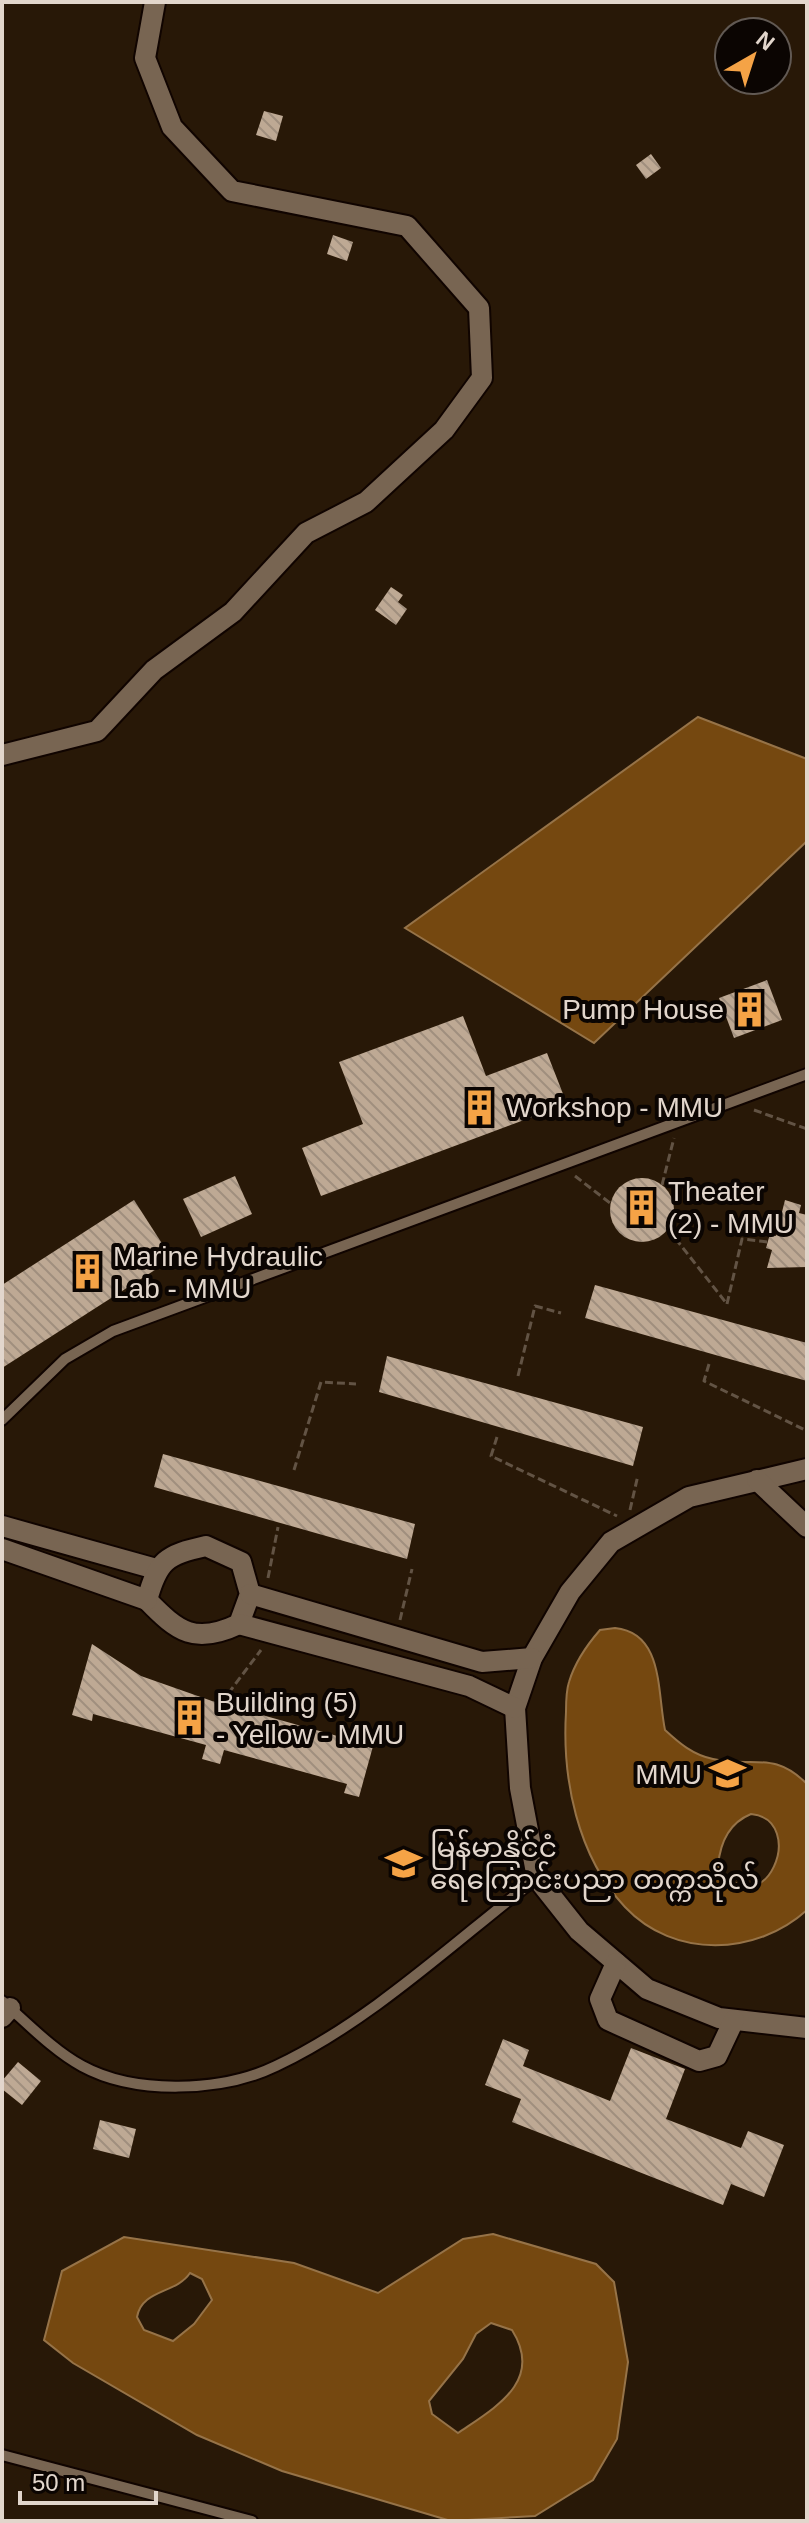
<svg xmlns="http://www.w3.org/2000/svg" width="809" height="2523" viewBox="0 0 809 2523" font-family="Arial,'Noto Sans Myanmar',sans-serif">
	<defs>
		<pattern id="building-back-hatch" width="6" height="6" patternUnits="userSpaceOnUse" patternTransform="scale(2)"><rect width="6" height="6" fill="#bea994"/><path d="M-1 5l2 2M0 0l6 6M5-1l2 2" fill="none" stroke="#a08f7e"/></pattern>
	</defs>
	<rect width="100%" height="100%" fill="#281807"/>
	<g fill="#754810" stroke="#967348" stroke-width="2" fill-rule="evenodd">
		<path d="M 698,717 L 807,759 L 807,841 L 594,1043 L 405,928 Z"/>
		<path d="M 615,1628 C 664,1633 657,1692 665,1730 C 679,1743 693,1755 713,1759 C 753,1768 773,1750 807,1784 L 807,1910 C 756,1956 674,1959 625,1907 C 577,1856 562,1778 566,1712 C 566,1703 566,1691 569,1682 C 575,1662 586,1646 600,1630 ZM 751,1814 C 809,1820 765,1931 718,1866 C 720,1843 729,1823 751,1814 Z"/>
		<path d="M 493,2234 L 596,2264 L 614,2282 L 628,2362 L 617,2439 L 593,2480 L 535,2516 L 451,2521 L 282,2471 L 197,2435 L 73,2363 L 44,2340 L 62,2271 L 124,2237 L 294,2263 L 378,2293 L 463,2239 ZM 190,2273 L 202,2279 L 212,2300 L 194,2324 L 173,2341 L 144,2330 L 137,2317 C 142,2289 176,2294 190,2273 ZM 491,2323 L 512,2330 C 544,2381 496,2407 458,2433 L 432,2414 L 429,2401 L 463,2359 L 476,2334 Z"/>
	</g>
	<g fill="url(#building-back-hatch)">
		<path d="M 264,111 L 283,116 L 276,141 L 256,135 Z"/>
		<path d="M 651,154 L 661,168 L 646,179 L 636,165 Z"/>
		<path d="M 333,235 L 353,242 L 347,261 L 327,254 Z"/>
		<path d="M 391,587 L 403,595 L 398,602 L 407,609 L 396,625 L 375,610 Z"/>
		<path d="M 767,980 L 782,1020 L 734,1038 L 719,998 Z"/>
		<path d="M 463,1016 L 486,1076 L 547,1053 L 567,1104 L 321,1196 L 302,1148 L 363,1124 L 339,1062 Z"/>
		<path d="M 235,1176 L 252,1214 L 201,1237 L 183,1199 Z"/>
		<circle cx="642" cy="1210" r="32"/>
		<path d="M 134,1200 L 172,1259 L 2,1368 L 2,1285 Z"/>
		<path d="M 785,1200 L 801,1205 L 799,1213 L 807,1215 L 807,1267 L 767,1268 L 772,1250 L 766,1248 L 770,1234 L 776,1236 Z"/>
		<path d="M 595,1285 L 807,1343 L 807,1381 L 585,1318 Z"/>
		<path d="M 387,1356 L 643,1427 L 633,1466 L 379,1392 Z"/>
		<path d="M 163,1454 L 415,1524 L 407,1559 L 154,1487 Z"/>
		<path d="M 92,1644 L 141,1676 L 212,1701 L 359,1742 L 361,1735 L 375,1739 L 359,1797 L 344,1793 L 347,1784 L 224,1750 L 220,1764 L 202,1759 L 206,1745 L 93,1714 L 92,1721 L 72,1715 Z"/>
		<path d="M 503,2039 L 529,2050 L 523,2066 L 610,2101 L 631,2048 L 685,2069 L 666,2119 L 741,2148 L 748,2131 L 784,2145 L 764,2197 L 731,2184 L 723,2205 L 512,2122 L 521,2099 L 485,2085 Z"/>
		<path d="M 18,2062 L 41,2081 L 22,2105 L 2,2089 L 2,2081 Z"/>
		<path d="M 100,2120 L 136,2129 L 129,2158 L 93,2149 Z"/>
	</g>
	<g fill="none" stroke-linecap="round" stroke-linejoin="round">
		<defs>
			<g id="service">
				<path d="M 2,1420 L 65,1359 L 113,1331 L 807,1074"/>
				<path d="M 2,2001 C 26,2022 54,2051 82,2066 C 135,2095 222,2092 276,2066 C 370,2022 455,1941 537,1878"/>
				<path d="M 2,2455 L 252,2521"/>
			</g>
			<g id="minor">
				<path d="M 2,755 L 97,731 L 154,670 L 233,612 L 306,533 L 366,502 L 444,430 L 482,378 L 479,308 L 407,226 L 232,191 L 172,127 L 145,58 L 155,2"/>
				<path d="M 807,1469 L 689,1497 L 611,1542 L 570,1592 L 532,1658 L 515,1708 L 520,1788 L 537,1878 L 579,1931 L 647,1989 L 719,2018 L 807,2028"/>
				<path d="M 757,1480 L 807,1527"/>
				<path d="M 2,1526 L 156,1569"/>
				<path d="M 206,1546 L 241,1562 L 250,1594 L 239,1624 C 195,1645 178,1632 147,1600 C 158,1560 166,1555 206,1546 Z"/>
				<path d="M 2,1549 L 147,1600"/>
				<path d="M 250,1594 L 482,1662 L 532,1658"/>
				<path d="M 239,1624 L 469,1686 L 515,1708"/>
				<path d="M 616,1963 L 600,1999 L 608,2020 L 699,2061 L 717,2056 L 734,2020"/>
				<path d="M 2,2017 L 10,2008"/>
			</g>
		</defs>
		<use href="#service" stroke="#100400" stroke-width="14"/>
		<use href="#minor" stroke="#100400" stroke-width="24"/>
		<g stroke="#625344" stroke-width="3" stroke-dasharray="8 4" stroke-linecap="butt">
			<path d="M 754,1110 L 807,1129"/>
			<path d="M 575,1176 L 610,1203"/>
			<path d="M 662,1185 L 674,1138"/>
			<path d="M 668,1229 L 727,1304"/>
			<path d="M 727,1304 L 742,1239 L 768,1242"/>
			<path d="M 709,1364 L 704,1381 L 807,1431"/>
			<path d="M 518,1376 L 535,1306 L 561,1313"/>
			<path d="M 497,1437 L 491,1456 L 617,1516"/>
			<path d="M 294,1470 L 321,1382 L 356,1384"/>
			<path d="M 630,1510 L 638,1475"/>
			<path d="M 268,1578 L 278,1527"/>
			<path d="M 400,1620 L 412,1569"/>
			<path d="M 221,1703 L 261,1650"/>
		</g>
		<use href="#service" stroke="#786552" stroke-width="10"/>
		<use href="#minor" stroke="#786552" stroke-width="20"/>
	</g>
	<defs>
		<symbol id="building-bare" viewBox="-9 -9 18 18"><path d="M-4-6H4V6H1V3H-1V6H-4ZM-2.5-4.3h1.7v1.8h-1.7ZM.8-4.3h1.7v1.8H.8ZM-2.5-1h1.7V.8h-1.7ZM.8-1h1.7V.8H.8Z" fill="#f5a346" stroke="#0b0502" stroke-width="2.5" paint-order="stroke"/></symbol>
		<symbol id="school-bare" viewBox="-9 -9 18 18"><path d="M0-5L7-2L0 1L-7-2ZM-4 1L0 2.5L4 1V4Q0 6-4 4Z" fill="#f5a346" stroke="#0b0502" stroke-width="2.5" paint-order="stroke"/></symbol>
		<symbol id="university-bare" viewBox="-9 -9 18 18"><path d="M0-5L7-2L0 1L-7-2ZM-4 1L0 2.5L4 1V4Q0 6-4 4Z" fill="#f5a346" stroke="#0b0502" stroke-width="2.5" paint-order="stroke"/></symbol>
	</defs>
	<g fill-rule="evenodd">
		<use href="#building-bare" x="724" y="984" width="51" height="51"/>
		<use href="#building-bare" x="454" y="1082" width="51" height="51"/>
		<use href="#building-bare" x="616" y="1182" width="51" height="51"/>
		<use href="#building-bare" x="62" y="1246" width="51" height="51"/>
		<use href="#building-bare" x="164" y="1692" width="51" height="51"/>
		<use href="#school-bare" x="702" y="1748" width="51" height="51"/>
		<use href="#university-bare" x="378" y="1838" width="51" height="51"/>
	</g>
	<g text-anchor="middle" stroke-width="8" stroke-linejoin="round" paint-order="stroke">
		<g font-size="28" fill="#e2d6cc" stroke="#0b0502" text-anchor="start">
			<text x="724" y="1019" text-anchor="end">Pump House</text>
			<text x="506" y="1117">Workshop - MMU</text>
			<text x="668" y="1201">Theater<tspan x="668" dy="32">(2) - MMU</tspan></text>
			<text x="113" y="1266">Marine Hydraulic<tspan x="113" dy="32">Lab - MMU</tspan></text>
			<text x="216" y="1712">Building (5)<tspan x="216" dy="32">- Yellow - MMU</tspan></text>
			<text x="702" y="1784" text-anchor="end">MMU</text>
			<text x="430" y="1857">မြန်မာနိုင်ငံ<tspan x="430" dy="32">ရေကြောင်းပညာ တက္ကသိုလ်</tspan></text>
		</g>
	</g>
	<rect width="809" height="2523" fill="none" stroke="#e2d6cc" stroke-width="8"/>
	<g transform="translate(753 56) rotate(39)"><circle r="38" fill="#0b0502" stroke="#615953" stroke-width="2"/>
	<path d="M0-6L14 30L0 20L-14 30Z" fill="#f5a346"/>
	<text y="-12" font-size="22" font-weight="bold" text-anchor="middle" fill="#e2d6cc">N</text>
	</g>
	<path d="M20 2491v12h136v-12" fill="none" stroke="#e2d6cc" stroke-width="4"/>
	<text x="32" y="2491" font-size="24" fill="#e2d6cc" stroke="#0b0502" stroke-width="6" paint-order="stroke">50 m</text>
</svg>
